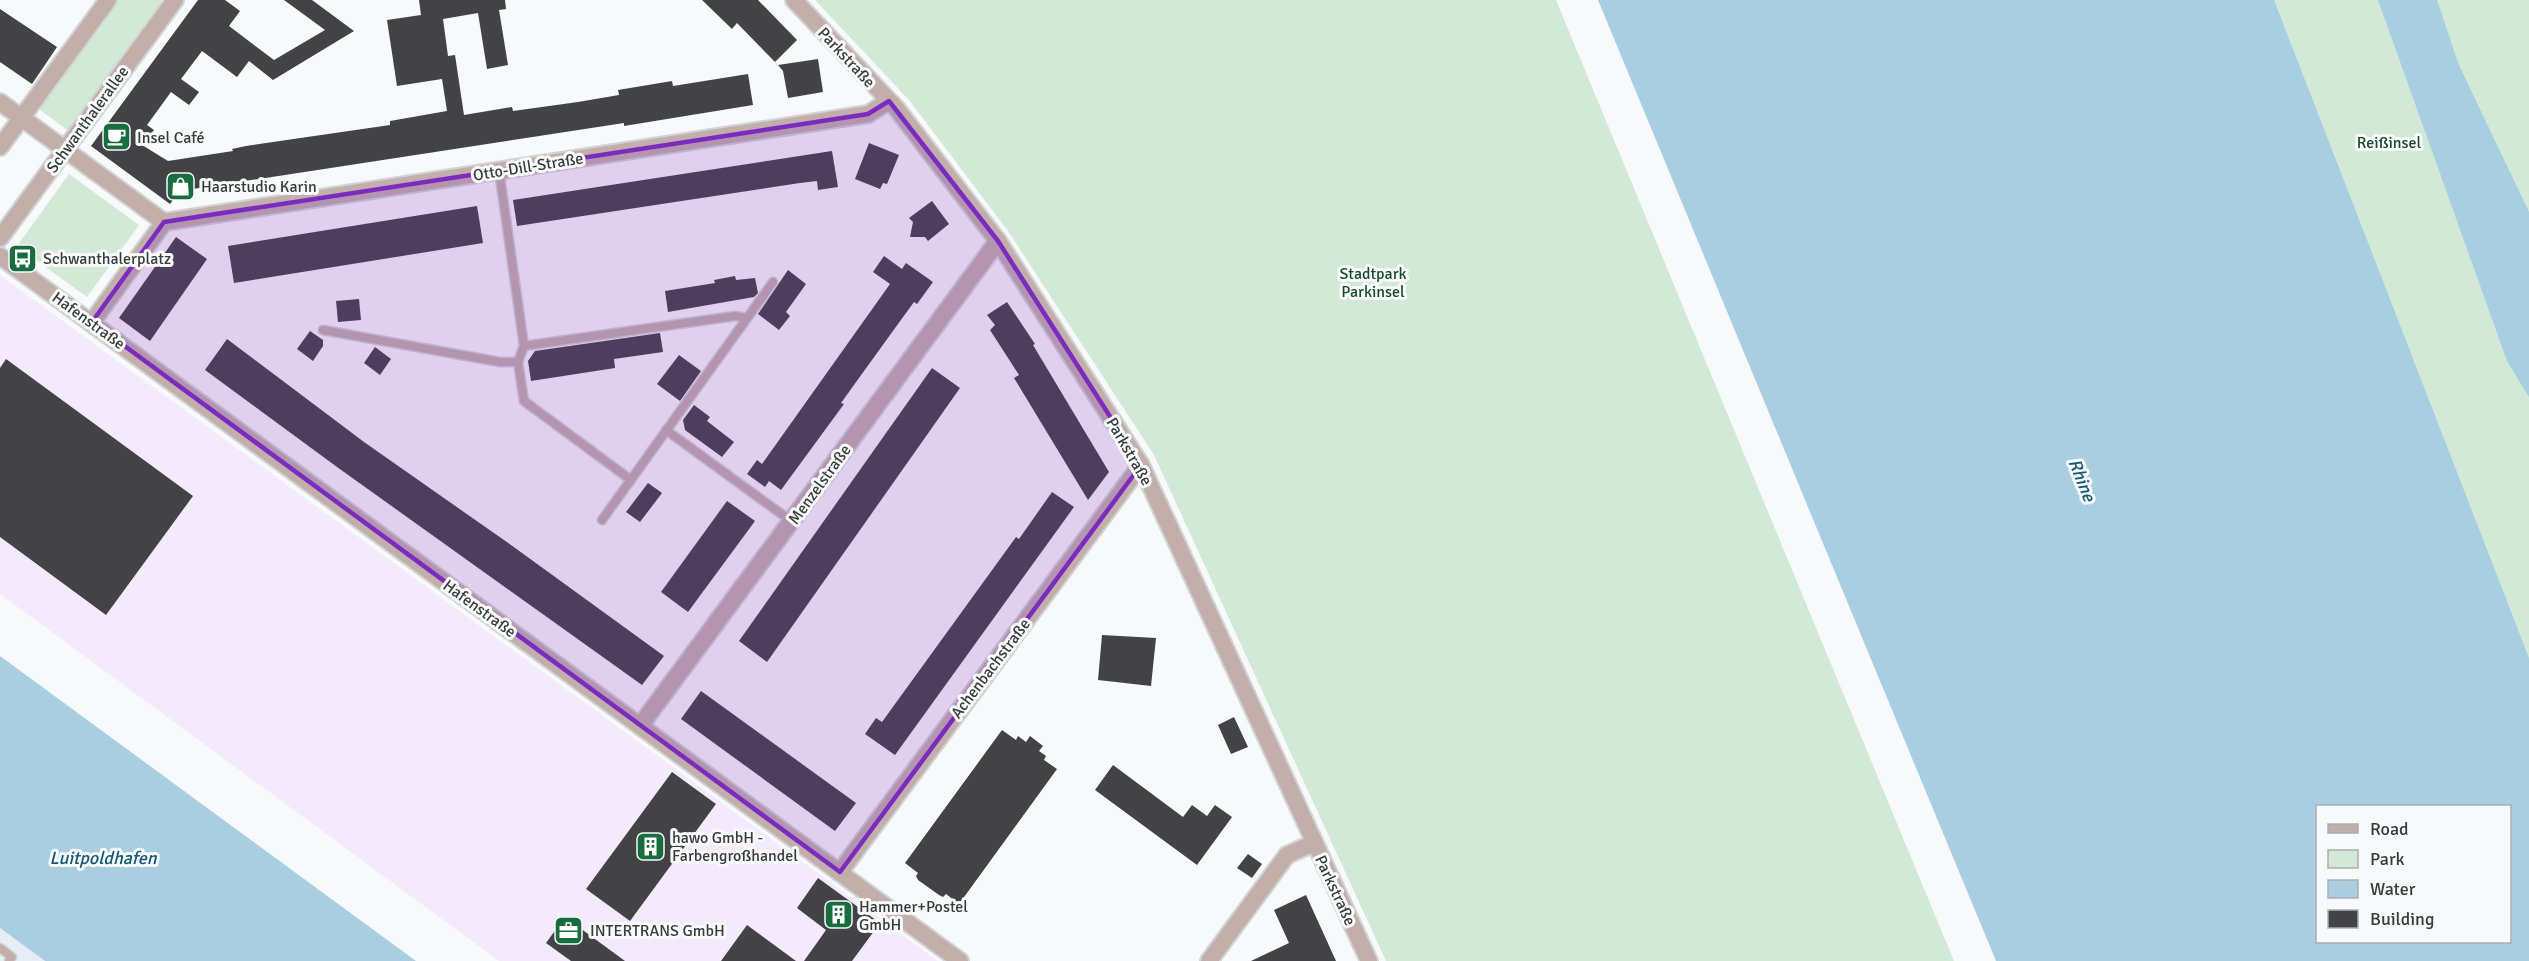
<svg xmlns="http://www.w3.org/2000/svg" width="2529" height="961" viewBox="0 0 2529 961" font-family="Signika,sans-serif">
	<rect width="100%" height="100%" fill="#f8f9fb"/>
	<path fill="#f3ebfd" d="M 0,275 L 938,961 L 499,961 L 0,594 Z"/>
	<path fill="#e6edf5" d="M 0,928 L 45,961 L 0,961 Z"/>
	<g fill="#d1e9d6">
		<path d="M 118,0 L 166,0 L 70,132 L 39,109 Z"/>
		<path d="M 815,0 L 1556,0 L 1954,961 L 1386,961 L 1154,455 L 1008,231 L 909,100 Z"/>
		<path d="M 2175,0 L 2529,0 L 2529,815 Z"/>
		<path d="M 69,174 L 139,225 L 87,297 L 17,246 Z"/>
	</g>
	<g fill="#a9cee2" fill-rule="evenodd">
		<path d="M 1598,0 L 2274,0 L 2529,658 L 2529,961 L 1996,961 ZM 2318,806 L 2510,806 L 2510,942 L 2318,942 Z"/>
		<path d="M 2378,0 L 2437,0 L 2458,63 L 2529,212 L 2529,397 L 2507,361 Z"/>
		<path d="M 0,656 L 416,961 L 45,961 L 0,928 Z"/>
	</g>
	<g fill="#434345">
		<path d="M 198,0 L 225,0 L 240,11 L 229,26 L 274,60 L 325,30 L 284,0 L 312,0 L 354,31 L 273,80 L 249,61 L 237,77 L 202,51 L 181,79 L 199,92 L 189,105 L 171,92 L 147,125 L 154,130 L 142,145 L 168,161 L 233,151 L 232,149 L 246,146 L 390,125 L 390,121 L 447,111 L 442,79 L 397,86 L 387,20 L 421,15 L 419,0 L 505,0 L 506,9 L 499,10 L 508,65 L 487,69 L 478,13 L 443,19 L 448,56 L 455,55 L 464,115 L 512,107 L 513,111 L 578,102 L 619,95 L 618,90 L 672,81 L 673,86 L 748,74 L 753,105 L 624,126 L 624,123 L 180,191 L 170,204 L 91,146 Z"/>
		<path d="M 702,0 L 758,0 L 797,40 L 775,62 L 737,23 L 732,29 Z"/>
		<path d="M 0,9 L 57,47 L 32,84 L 0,62 Z"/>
		<path d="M 818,59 L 823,92 L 788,98 L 783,71 L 778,65 Z"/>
		<path d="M 869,143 L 899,155 L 887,184 L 883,183 L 880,189 L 855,179 Z"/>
		<path d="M 832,151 L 838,187 L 818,190 L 817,181 L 800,183 L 517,226 L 513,200 Z"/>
		<path d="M 932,201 L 949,224 L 928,241 L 925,237 L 910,237 L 913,222 L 909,218 Z"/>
		<path d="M 477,206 L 483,243 L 234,283 L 228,246 Z"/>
		<path d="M 176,237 L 207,259 L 150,341 L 119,318 Z"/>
		<path d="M 884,256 L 902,269 L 906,263 L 933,282 L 917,304 L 914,302 L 890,335 L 841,403 L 844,404 L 781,490 L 769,481 L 765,487 L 747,474 L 757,460 L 762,464 L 890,284 L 873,272 Z"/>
		<path d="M 788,270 L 806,284 L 786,312 L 790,316 L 779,330 L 758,314 Z"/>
		<path d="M 735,276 L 736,280 L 755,278 L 758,293 L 754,297 L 668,312 L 665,291 L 715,283 L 714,280 Z"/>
		<path d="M 359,299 L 361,320 L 338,322 L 336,301 Z"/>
		<path d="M 1007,302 L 1035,344 L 1033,345 L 1109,472 L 1088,500 L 1014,378 L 1019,375 L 990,330 L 995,325 L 987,315 Z"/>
		<path d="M 310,331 L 323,340 L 323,346 L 313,361 L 297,349 Z"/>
		<path d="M 660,333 L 663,352 L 614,359 L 615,368 L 531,381 L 528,361 L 535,351 Z"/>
		<path d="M 227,339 L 364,442 L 511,545 L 664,656 L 642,685 L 337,467 L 205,370 Z"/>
		<path d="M 375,347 L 391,359 L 380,375 L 364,363 Z"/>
		<path d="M 679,355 L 701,371 L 680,401 L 657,384 Z"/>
		<path d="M 6,359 L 193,496 L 106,615 L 0,537 L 0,368 Z"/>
		<path d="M 932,368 L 960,388 L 767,662 L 739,641 Z"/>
		<path d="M 694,405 L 710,417 L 707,421 L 734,442 L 722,457 L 685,430 L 683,420 Z"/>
		<path d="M 648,483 L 662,493 L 640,522 L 626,512 Z"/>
		<path d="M 1052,492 L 1074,507 L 895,755 L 865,734 L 876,718 L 882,722 L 1016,537 L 1019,539 Z"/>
		<path d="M 727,501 L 755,521 L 688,612 L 661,592 Z"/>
		<path d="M 1102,635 L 1156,638 L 1151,686 L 1098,680 Z"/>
		<path d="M 701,691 L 856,803 L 835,831 L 681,719 Z"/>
		<path d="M 1234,717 L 1248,747 L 1231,754 L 1218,725 Z"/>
		<path d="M 1002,730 L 1016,740 L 1018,736 L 1026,742 L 1030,736 L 1043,746 L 1039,751 L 1046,756 L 1044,760 L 1057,769 L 959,904 L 946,894 L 943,897 L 939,895 L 918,880 L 916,876 L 918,873 L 905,863 Z"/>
		<path d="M 1113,765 L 1183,817 L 1192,805 L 1207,816 L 1215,805 L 1232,817 L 1197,865 L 1095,790 Z"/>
		<path d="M 672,772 L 716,804 L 630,921 L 586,889 Z"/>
		<path d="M 1248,854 L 1262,864 L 1252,878 L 1237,868 Z"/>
		<path d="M 818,878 L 880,923 L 852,961 L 804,961 L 826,930 L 797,908 Z"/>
		<path d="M 1306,895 L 1336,961 L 1251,961 L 1289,943 L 1274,910 Z"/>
		<path d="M 565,917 L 625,961 L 571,961 L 546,943 Z"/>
		<path d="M 747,925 L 796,961 L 721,961 Z"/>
	</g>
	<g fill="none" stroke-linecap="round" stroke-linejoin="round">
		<defs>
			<g id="lane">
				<path d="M 499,170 L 524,346"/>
				<path d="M 323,330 L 500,362 L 518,362"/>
				<path d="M 666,430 L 791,521"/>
				<path d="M 631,480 L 524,401 L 518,362 L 524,346 L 735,316 L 746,318"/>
				<path d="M 602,520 L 773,282"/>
				<path d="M 0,948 L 12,957 L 9,961"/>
			</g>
			<g id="street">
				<path d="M 794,0 L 897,109 L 998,241 L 1141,465 L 1369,961"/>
				<path d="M 0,102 L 164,222"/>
				<path d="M 0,147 L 108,0"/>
				<path d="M 164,222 L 868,114 L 889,101"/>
				<path d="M 0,238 L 175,0"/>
				<path d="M 0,256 L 960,961"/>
				<path d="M 92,322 L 164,222"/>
				<path d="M 640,726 L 998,241"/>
				<path d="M 840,872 L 1141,465"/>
				<path d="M 1209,961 L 1287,855 L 1314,843"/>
			</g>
		</defs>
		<use href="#lane" stroke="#d2d3d5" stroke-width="11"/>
		<use href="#street" stroke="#d2d3d5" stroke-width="20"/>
		<use href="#lane" stroke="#c2afac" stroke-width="8"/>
		<use href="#street" stroke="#c2afac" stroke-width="16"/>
	</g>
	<path fill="#7b2cbf" fill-opacity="0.2" stroke="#7b2cbf" stroke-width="4.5" stroke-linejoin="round" d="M 889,101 L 998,241 L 1141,465 L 840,872 L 92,322 L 164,222 L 868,114 Z"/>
	<defs>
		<symbol id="cafe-square" viewBox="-11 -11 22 22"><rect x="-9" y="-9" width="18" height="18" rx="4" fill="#196c3d" stroke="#f8f9fb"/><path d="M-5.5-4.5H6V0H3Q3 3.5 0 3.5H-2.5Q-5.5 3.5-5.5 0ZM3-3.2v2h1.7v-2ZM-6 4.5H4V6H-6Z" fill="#fff"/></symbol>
		<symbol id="shop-square" viewBox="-11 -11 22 22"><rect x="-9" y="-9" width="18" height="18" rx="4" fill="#196c3d" stroke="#f8f9fb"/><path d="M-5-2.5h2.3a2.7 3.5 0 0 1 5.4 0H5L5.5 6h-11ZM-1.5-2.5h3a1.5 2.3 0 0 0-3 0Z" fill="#fff"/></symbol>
		<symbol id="bus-square" viewBox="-11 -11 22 22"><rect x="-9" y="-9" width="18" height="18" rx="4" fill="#196c3d" stroke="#f8f9fb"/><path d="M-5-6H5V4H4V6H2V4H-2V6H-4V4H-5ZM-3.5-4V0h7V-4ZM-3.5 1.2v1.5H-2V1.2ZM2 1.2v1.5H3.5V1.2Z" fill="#fff"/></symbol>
		<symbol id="building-square" viewBox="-11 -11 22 22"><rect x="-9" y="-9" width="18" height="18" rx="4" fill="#196c3d" stroke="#f8f9fb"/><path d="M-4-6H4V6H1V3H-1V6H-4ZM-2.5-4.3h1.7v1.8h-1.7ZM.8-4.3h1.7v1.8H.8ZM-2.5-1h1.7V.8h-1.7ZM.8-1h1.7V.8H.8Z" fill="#fff"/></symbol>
		<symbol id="office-square" viewBox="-11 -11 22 22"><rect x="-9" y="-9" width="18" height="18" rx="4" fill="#196c3d" stroke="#f8f9fb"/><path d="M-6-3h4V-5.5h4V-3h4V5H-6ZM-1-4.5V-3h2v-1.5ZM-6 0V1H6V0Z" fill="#fff"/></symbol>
	</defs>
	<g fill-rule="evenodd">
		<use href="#cafe-square" x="100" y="120" width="33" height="33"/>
		<use href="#shop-square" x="164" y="170" width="33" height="33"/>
		<use href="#bus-square" x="6" y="242" width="33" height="33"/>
		<use href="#building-square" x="634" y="830" width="33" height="33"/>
		<use href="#building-square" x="822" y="898" width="33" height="33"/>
		<use href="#office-square" x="552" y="914" width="33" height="33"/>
	</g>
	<g text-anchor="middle" stroke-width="6" stroke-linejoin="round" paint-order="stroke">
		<g font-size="16" fill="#3a3a3b" stroke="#f8f9fb">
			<text transform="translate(847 57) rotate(47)" y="6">Parkstraße</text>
			<text transform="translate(87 119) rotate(-54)" y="6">Schwanthalerallee</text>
			<text transform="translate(528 166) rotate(-9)" y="6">Otto-Dill-Straße</text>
			<text transform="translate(89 320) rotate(36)" y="6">Hafenstraße</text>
			<text transform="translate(1130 451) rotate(60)" y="6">Parkstraße</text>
			<text transform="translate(819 484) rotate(-54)" y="6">Menzelstraße</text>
			<text transform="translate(480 608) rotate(36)" y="6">Hafenstraße</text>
			<text transform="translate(990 668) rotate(-53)" y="6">Achenbachstraße</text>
			<text transform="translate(1336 890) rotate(65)" y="6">Parkstraße</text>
		</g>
		<g font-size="16" fill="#3a3a3b" stroke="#f8f9fb" text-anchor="start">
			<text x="137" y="143">Insel Café</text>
			<text x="201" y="192">Haarstudio Karin</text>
			<text x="43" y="264">Schwanthalerplatz</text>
			<text x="672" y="843">hawo GmbH -<tspan x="672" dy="18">Farbengroßhandel</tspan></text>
			<text x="859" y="912">Hammer+Postel<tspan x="859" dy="18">GmbH</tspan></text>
			<text x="590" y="936">INTERTRANS GmbH</text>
		</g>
		<g font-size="16" fill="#164a2a" stroke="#f8f9fb">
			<text x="2389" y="148">Reißinsel</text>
			<text x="1373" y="279">Stadtpark<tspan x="1373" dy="18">Parkinsel</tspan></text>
		</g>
		<g font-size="18" font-style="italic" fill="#135773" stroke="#f8f9fb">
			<text transform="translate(2082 480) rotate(68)" y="6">Rhine</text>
			<text x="103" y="864">Luitpoldhafen</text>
		</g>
	</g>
	<rect x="2316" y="805" width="195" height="138" fill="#f8f9fb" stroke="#acadae" stroke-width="1.5"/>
	<rect x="2328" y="824" width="30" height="9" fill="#c2afac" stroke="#acadae" stroke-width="1.5"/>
	<text x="2370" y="835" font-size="18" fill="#3a3a3b">Road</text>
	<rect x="2328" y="850" width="30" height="18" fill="#d1e9d6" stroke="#acadae" stroke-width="1.5"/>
	<text x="2370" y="865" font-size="18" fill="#3a3a3b">Park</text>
	<rect x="2328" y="880" width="30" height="18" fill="#a9cee2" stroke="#acadae" stroke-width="1.5"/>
	<text x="2370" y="895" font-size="18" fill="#3a3a3b">Water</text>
	<rect x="2328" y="910" width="30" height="18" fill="#434345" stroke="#acadae" stroke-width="1.5"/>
	<text x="2370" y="925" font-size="18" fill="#3a3a3b">Building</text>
</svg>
